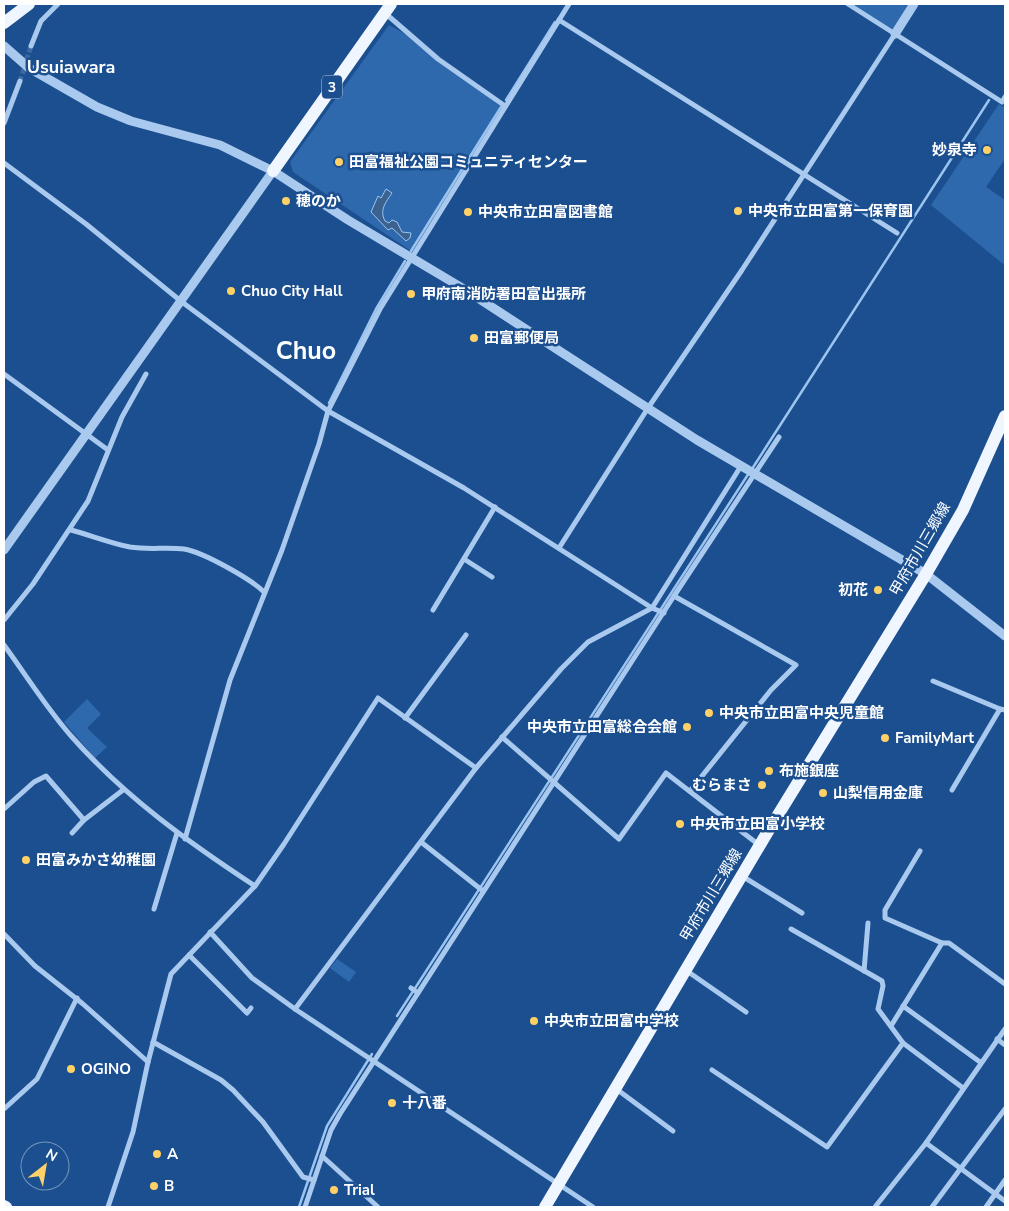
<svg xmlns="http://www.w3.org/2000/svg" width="1009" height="1211" viewBox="0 0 1009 1211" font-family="'Nunito Sans','Noto Sans JP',sans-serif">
	<rect width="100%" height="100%" fill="#1b4f8f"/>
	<g fill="#2e69ad">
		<path d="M 848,4 L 914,4 L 895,34 Z"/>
		<path d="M 389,25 L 411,37 L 501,107 L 411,251 L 293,172 L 290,162 Z"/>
		<path d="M 999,104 L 1003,107 L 1005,105 L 1005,159 L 986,187 L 1005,200 L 1005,261 L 1003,264 L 931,205 Z"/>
		<path d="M 87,699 L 101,714 L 87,728 L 107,747 L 95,758 L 64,722 Z"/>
		<path d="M 337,959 L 356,972 L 349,982 L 330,968 Z"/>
	</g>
	<path fill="#3c6290" stroke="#9cc4f0" d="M 386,189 L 392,193 C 386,202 379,210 385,221 L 389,223 L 392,220 L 397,222 L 402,232 L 411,233 L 410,238 L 406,241 L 392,228 L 388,230 L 371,212 L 378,196 L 381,198 Z"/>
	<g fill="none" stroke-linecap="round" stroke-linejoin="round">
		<g stroke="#9cc4f0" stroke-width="2.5">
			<path d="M 506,100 L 555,22"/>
			<path d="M 411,251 L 501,107"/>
			<path d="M 329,403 L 376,309 L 405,261"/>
			<path d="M 752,469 L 989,100"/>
			<path d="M 397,1016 L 749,473"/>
			<path d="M 299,1207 L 327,1126 L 372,1054"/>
		</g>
		<path stroke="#3d69a0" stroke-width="5" stroke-dasharray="5 2.5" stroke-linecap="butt" d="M 20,81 L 31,46"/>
		<g stroke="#a9c9ee" stroke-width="5">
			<path d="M 848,4 L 1002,102 L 1005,97"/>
			<path d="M 385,13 L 438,59 L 505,106"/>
			<path d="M 559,20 L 897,233"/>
			<path d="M 31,46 L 41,21 L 58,4"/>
			<path d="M 4,123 L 20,81"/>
			<path d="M 4,163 L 86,224 L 182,302 L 328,411 L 464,488 L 652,608 L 664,613"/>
			<path d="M 4,374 L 108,450"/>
			<path d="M 71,530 C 90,535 110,543 130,547 C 148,550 166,547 184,549 C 203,552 251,579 264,592"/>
			<path d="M 559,548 L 648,408 L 742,270 L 895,34"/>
			<path d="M 464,559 L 492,577"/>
			<path d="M 674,596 L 779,437"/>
			<path d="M 433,610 L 495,507"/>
			<path d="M 4,620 L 33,584 L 88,501 L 122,417 L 146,374"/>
			<path d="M 4,645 C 26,675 47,709 72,737 C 125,797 188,842 255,886 L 171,974 L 148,1062 L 133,1132 L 108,1207"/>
			<path d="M 933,681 L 1000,709"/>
			<path d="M 405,718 L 466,635"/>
			<path d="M 502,737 L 619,839 L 666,773 L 759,845"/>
			<path d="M 952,790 L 1000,709 L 1005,710"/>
			<path d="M 4,809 L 34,782 L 46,776 L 84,820 L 123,790"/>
			<path d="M 72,833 L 84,820"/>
			<path d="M 185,839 L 230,680 L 282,550 L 319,444 L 328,411 L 380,309 L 569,4"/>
			<path d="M 421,842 L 483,891"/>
			<path d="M 920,851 L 885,910 L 885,918 L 942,943 L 949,943 L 1005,984"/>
			<path d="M 742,876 L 802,913"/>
			<path d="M 255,886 L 284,844 L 378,698 L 476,768"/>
			<path d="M 154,909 L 177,833"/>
			<path d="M 791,929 L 882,981 L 883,986 L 878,1009 L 903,1043 L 963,1088"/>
			<path d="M 210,932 L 252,978 L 295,1009 L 593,1207"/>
			<path d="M 4,934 L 35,966 L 83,1004 L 148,1062"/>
			<path d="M 189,955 L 247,1013 L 251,1008"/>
			<path d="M 687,971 L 746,1012"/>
			<path d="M 864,971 L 868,923"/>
			<path d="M 411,988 L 418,993"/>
			<path d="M 903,1006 L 980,1062"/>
			<path d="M 295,1009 L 476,768 L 561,669 L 588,642 L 652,608 L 741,466"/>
			<path d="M 891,1026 L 942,943"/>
			<path d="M 997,1039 L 1005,1045"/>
			<path d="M 153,1042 L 221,1080 L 233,1090 L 263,1122 L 303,1177 L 314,1180"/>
			<path d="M 712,1070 L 827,1147 L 903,1043"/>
			<path d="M 615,1088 L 673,1131"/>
			<path d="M 4,1109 L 37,1079 L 77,998"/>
			<path d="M 926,1143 L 1005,1201"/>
			<path d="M 322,1156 L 378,1207"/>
			<path d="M 305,1207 L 331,1130 L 340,1114 L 674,596 L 796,665 L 771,690 L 690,791"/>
			<path d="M 875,1207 L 926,1143 L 1005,1029"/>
			<path d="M 932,1207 L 1005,1109"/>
			<path d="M 986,1207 L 1005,1180"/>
		</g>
		<g stroke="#a9c9ee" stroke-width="9">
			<path d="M 895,34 L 914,4"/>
			<path d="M 4,46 L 29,68 L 97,107 L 131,121 L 220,145 L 273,171 L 348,220 L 464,289 L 697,440 L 926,574 L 1005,636"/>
			<path d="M 4,550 L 273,171"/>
		</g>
		<g stroke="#f0f6ff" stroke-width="12">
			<path d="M 4,23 L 29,4"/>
			<path d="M 273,171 L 391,4"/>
			<path d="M 4,1206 L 6,1207"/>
			<path d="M 545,1207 L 770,828 L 926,574 L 963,510 L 1005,416"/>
		</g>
	</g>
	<g fill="#ffd166" stroke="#1b4f8f" stroke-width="2">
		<circle cx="987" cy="150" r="5"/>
		<circle cx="339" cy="162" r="5"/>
		<circle cx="286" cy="201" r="5"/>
		<circle cx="738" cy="211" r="5"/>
		<circle cx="468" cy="212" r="5"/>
		<circle cx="231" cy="291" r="5"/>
		<circle cx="411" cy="294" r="5"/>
		<circle cx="474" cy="338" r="5"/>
		<circle cx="878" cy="590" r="5"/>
		<circle cx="709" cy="713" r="5"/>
		<circle cx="687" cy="727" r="5"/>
		<circle cx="885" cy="738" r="5"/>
		<circle cx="769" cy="771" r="5"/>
		<circle cx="762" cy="785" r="5"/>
		<circle cx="823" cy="793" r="5"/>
		<circle cx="680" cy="824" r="5"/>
		<circle cx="26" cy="860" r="5"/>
		<circle cx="534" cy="1021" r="5"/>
		<circle cx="71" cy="1069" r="5"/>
		<circle cx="392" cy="1103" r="5"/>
		<circle cx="157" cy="1154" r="5"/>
		<circle cx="154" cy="1186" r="5"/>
		<circle cx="334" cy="1190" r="5"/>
	</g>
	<g text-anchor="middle" stroke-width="5" stroke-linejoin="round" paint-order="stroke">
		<rect fill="#1b4f8f" stroke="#bbcadd" stroke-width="1" x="322" y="75.5" width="20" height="23" rx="4"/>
		<g font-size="14" font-weight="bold" fill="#fff">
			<text x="332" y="92">3</text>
		</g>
		<g font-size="15" font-weight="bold" fill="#fff" stroke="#1b4f8f" text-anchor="start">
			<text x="977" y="155" text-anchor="end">妙泉寺</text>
			<text x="349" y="167">田富福祉公園コミュニティセンター</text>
			<text x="296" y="206">穂のか</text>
			<text x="748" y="216">中央市立田富第一保育園</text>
			<text x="478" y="217">中央市立田富図書館</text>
			<text x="241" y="296">Chuo City Hall</text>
			<text x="421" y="299">甲府南消防署田富出張所</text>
			<text x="484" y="343">田富郵便局</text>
			<text x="868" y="595" text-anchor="end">初花</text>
			<text x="719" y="718">中央市立田富中央児童館</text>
			<text x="677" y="732" text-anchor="end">中央市立田富総合会館</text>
			<text x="895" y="743">FamilyMart</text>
			<text x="779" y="776">布施銀座</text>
			<text x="752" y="790" text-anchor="end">むらまさ</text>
			<text x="833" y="798">山梨信用金庫</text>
			<text x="690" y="829">中央市立田富小学校</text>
			<text x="36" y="865">田富みかさ幼稚園</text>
			<text x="544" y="1026">中央市立田富中学校</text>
			<text x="81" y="1074">OGINO</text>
			<text x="402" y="1108">十八番</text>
			<text x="167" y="1159">A</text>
			<text x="164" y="1191">B</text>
			<text x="344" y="1195">Trial</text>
		</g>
		<g font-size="15" fill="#fff" stroke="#1b4f8f">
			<text transform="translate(920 549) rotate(-60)" y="5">甲府市川三郷線</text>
			<text transform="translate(711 895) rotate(-59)" y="5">甲府市川三郷線</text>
		</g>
		<g font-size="18" font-weight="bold" fill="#fff" stroke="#1b4f8f">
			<text x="71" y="73">Usuiawara</text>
		</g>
		<g font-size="25" font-weight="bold" fill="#fff" stroke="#1b4f8f">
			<text x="306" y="359">Chuo</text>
		</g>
	</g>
	<rect width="1009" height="1211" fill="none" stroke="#ffffff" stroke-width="10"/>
	<g transform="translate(45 1166) rotate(31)"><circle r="24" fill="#1b4f8f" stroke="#7695bc"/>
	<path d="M0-4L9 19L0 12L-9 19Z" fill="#ffd166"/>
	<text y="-8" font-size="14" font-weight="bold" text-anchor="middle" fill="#ffffff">N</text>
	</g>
</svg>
